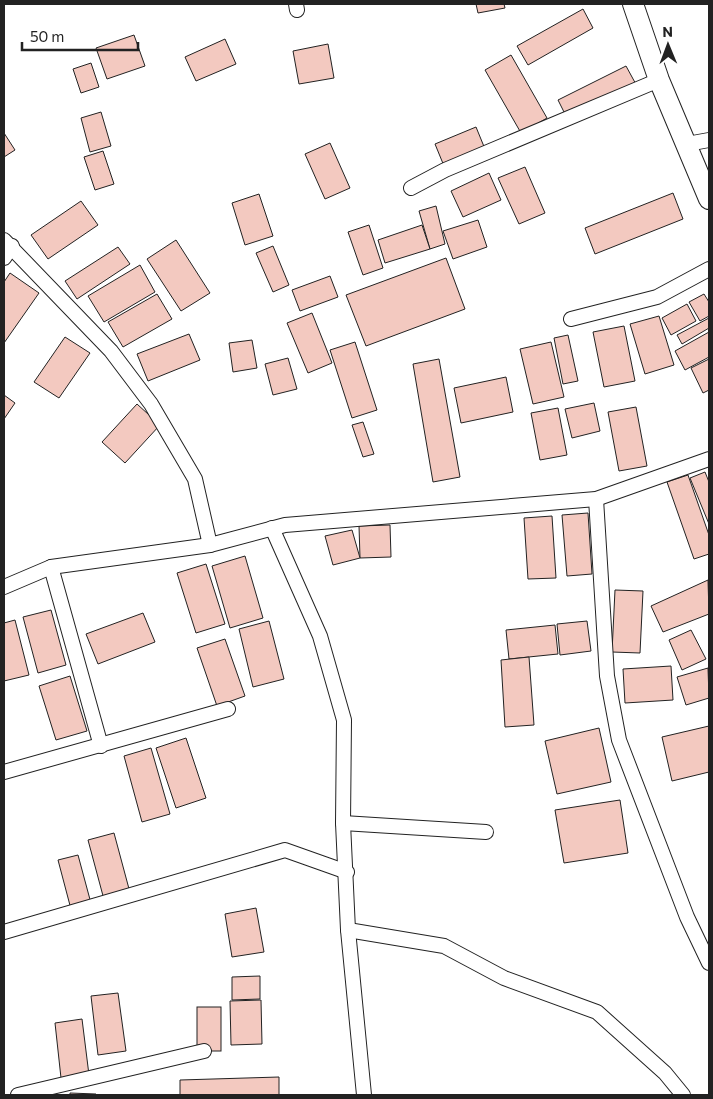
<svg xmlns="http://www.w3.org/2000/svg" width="713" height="1099" viewBox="0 0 713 1099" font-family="Commissioner,sans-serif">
	<rect width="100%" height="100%" fill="#fff"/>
	<g fill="#f3c9c0" stroke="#222">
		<path d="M 476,4 L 504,4 L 505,8 L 478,13 Z"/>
		<path d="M 583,9 L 593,28 L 528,65 L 517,46 Z"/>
		<path d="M 134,35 L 145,66 L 107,79 L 96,48 Z"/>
		<path d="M 225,39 L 236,64 L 196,81 L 185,57 Z"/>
		<path d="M 328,44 L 334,78 L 299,84 L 293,51 Z"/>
		<path d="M 511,55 L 547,118 L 521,133 L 485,70 Z"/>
		<path d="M 91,63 L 99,87 L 81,93 L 73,69 Z"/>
		<path d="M 626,66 L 638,88 L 569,122 L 558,100 Z"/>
		<path d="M 101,112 L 111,146 L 90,152 L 81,118 Z"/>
		<path d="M 476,127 L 485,149 L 444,166 L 435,144 Z"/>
		<path d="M 4,133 L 15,150 L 4,157 Z"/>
		<path d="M 330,143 L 350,188 L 325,199 L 305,154 Z"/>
		<path d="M 103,151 L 114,184 L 95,190 L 84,157 Z"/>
		<path d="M 525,167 L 545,213 L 519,224 L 498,178 Z"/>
		<path d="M 489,173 L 501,200 L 463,217 L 451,191 Z"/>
		<path d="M 673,193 L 683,219 L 595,254 L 585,228 Z"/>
		<path d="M 259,194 L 273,236 L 245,245 L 232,203 Z"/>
		<path d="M 81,201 L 98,225 L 48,259 L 31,235 Z"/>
		<path d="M 436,206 L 445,244 L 430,249 L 419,211 Z"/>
		<path d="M 478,220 L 487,247 L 453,259 L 443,231 Z"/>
		<path d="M 369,225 L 383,268 L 363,275 L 348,232 Z"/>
		<path d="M 422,225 L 430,249 L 385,263 L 378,240 Z"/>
		<path d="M 176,240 L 210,293 L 181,311 L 147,259 Z"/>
		<path d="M 273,246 L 289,285 L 273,292 L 256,253 Z"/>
		<path d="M 118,247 L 130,264 L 77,299 L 65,281 Z"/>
		<path d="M 446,258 L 465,309 L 366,346 L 346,295 Z"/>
		<path d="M 140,265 L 155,292 L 104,322 L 88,296 Z"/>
		<path d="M 10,273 L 39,293 L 4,343 L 4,282 Z"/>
		<path d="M 330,276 L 338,297 L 300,311 L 292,290 Z"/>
		<path d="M 157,294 L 172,319 L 123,347 L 108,322 Z"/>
		<path d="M 704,294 L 709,302 L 709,316 L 700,321 L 689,302 Z"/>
		<path d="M 687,304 L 696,321 L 671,335 L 662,318 Z"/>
		<path d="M 312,313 L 332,363 L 308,373 L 287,323 Z"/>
		<path d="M 659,316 L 674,365 L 645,374 L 630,324 Z"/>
		<path d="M 709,318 L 709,328 L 682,344 L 677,335 Z"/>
		<path d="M 624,326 L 635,381 L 604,387 L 593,332 Z"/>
		<path d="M 709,332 L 709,357 L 685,370 L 675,351 Z"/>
		<path d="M 189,334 L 200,360 L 148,381 L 137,354 Z"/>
		<path d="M 568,335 L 578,381 L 563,384 L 554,338 Z"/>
		<path d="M 65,337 L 90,353 L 59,398 L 34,382 Z"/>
		<path d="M 252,340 L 257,368 L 233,372 L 229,343 Z"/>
		<path d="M 355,342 L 377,410 L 352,418 L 330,350 Z"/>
		<path d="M 551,342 L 564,397 L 533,404 L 520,349 Z"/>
		<path d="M 288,358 L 297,389 L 273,395 L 265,364 Z"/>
		<path d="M 439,359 L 460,477 L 433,482 L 413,364 Z"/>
		<path d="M 709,359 L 709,390 L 703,393 L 691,368 Z"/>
		<path d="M 506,377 L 513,412 L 461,423 L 454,388 Z"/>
		<path d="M 4,395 L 15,403 L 4,419 Z"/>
		<path d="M 594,403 L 600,431 L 572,438 L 565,409 Z"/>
		<path d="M 137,404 L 160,425 L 125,463 L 102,442 Z"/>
		<path d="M 636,407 L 647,466 L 619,471 L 608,412 Z"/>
		<path d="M 558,408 L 567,455 L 540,460 L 531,413 Z"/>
		<path d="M 363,422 L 374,454 L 363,457 L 352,425 Z"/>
		<path d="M 705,472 L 709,482 L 709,524 L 690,478 Z"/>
		<path d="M 688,475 L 709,535 L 709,554 L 694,559 L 667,482 Z"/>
		<path d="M 588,513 L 592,574 L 567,576 L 562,515 Z"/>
		<path d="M 552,516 L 556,578 L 528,579 L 524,518 Z"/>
		<path d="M 390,525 L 391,557 L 360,558 L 359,526 Z"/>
		<path d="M 352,530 L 360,558 L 333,565 L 325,536 Z"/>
		<path d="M 245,556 L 263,618 L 230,628 L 212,566 Z"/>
		<path d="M 206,564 L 225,624 L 196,633 L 177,573 Z"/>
		<path d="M 708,580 L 709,614 L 663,632 L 651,606 Z"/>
		<path d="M 615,590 L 643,591 L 640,653 L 612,652 Z"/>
		<path d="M 51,610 L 66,665 L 38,673 L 23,617 Z"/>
		<path d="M 143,613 L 155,642 L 98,664 L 86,634 Z"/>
		<path d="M 15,620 L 29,675 L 4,681 L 4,623 Z"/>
		<path d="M 269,621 L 284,679 L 253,687 L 239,629 Z"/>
		<path d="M 587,621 L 591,651 L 560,655 L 557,624 Z"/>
		<path d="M 555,625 L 558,654 L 509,659 L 506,630 Z"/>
		<path d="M 691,630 L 706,659 L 682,670 L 669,640 Z"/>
		<path d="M 225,639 L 245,696 L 217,706 L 197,648 Z"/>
		<path d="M 529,657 L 534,725 L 505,727 L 501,660 Z"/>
		<path d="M 671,666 L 673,700 L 625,703 L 623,669 Z"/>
		<path d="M 708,668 L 709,698 L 686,705 L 677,677 Z"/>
		<path d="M 70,676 L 87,731 L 56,740 L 39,686 Z"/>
		<path d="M 709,726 L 709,772 L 672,781 L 662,737 Z"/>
		<path d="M 599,728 L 611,782 L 557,794 L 545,741 Z"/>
		<path d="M 186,738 L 206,798 L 176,808 L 156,748 Z"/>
		<path d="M 151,748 L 170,814 L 142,822 L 124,756 Z"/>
		<path d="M 620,800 L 628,853 L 564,863 L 555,810 Z"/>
		<path d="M 114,833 L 132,900 L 106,907 L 88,840 Z"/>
		<path d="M 78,855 L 92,907 L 72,913 L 58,860 Z"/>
		<path d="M 256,908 L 264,952 L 232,957 L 225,914 Z"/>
		<path d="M 260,976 L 260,999 L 232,1000 L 232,977 Z"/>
		<path d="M 118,993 L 126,1051 L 98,1055 L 91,996 Z"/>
		<path d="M 261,1000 L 262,1044 L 231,1045 L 230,1001 Z"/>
		<rect x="197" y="1007" width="24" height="44"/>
		<path d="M 82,1019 L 89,1075 L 61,1078 L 55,1023 Z"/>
		<path d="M 279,1077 L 279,1095 L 180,1095 L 180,1080 Z"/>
		<path d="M 70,1093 L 96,1094 L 96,1095 L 70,1095 Z"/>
	</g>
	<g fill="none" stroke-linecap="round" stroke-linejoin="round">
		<defs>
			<g id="street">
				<path d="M 296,4 L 297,10"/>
				<path d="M 687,144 L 709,140"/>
				<path d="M 411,188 L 445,170 L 659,80"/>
				<path d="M 4,240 L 111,351 L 151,404 L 195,479 L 210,545"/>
				<path d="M 4,258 L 12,246"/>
				<path d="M 571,319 L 657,297 L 709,269"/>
				<path d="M 596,499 L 607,676 L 619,740 L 687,917 L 709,963"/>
				<path d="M 272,528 L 320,636 L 344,720 L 343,823 L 348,930 L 364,1095"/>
				<path d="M 51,567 L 101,746"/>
				<path d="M 4,587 L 51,567 L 210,545 L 285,525 L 596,499 L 709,459"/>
				<path d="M 4,772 L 228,709"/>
				<path d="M 343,823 L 486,832"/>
				<path d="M 348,930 L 444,946 L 504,978 L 597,1012 L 665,1073 L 683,1095"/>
				<path d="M 4,932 L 285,850 L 347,872"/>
				<path d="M 18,1095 L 204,1051"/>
			</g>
			<path id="secondary" d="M 633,4 L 659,80 L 709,199"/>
		</defs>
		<use href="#street" stroke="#222" stroke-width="16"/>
		<use href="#secondary" stroke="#222" stroke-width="22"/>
		<use href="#street" stroke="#fff" stroke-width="14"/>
		<use href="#secondary" stroke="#fff" stroke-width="20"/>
	</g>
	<rect width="713" height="1099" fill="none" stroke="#222222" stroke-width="10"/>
	<g transform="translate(668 45) rotate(359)" stroke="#ffffff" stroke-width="4" paint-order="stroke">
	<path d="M0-4L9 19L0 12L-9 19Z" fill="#222222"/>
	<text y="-8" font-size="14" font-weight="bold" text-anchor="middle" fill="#222222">N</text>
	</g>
	<path d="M22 42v8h116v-8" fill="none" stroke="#222222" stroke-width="2.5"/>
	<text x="30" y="42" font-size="15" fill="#222222" stroke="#ffffff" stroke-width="4" paint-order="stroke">50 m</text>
</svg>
